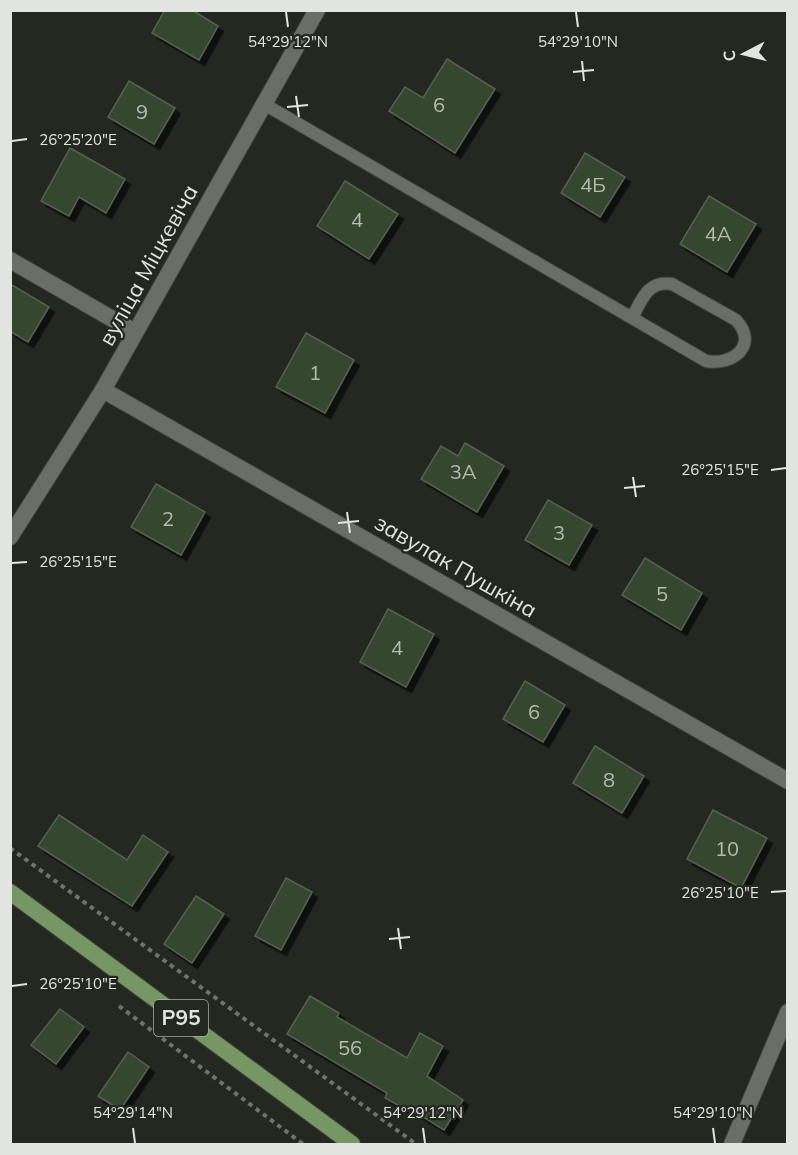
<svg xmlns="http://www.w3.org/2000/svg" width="798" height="1155" viewBox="0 0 798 1155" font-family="Mulish,sans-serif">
	<defs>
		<filter id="shadow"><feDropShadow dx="5.5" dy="5.5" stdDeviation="0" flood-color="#0009"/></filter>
	</defs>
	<rect width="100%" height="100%" fill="#232820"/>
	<g fill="#36462d" stroke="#585e55" stroke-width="1.5" filter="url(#shadow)">
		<path d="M 165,10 L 192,10 L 218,26 L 199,60 L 152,33 Z"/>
		<path d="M 447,59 L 495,89 L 455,153 L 389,111 L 405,87 L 423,98 Z"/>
		<path d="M 129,81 L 175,108 L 154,144 L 108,117 Z"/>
		<path d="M 70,148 L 125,179 L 106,213 L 79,197 L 69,216 L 41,201 Z"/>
		<path d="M 585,153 L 625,177 L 600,217 L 561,193 Z"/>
		<path d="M 345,181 L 398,214 L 369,259 L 317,226 Z"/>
		<path d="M 709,196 L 756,224 L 727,272 L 680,244 Z"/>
		<path d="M 10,284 L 49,307 L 28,342 L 10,331 Z"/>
		<path d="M 306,333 L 354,360 L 325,413 L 276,387 Z"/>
		<path d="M 465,443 L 504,466 L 477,512 L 421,479 L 441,446 L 458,456 Z"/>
		<path d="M 156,484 L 205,512 L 181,555 L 131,527 Z"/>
		<path d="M 548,500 L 592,525 L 569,565 L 525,540 Z"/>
		<path d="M 645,558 L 702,593 L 681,630 L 622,595 Z"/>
		<path d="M 388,609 L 434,634 L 406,687 L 360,662 Z"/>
		<path d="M 525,681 L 565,705 L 543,742 L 503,719 Z"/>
		<path d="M 595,746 L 644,776 L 622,813 L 573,783 Z"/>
		<path d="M 713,810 L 767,838 L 741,888 L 687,859 Z"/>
		<path d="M 59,815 L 127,860 L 143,835 L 168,852 L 132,906 L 38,846 Z"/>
		<path d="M 286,878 L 312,892 L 281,950 L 255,936 Z"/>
		<path d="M 196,896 L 224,914 L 192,963 L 164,944 Z"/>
		<path d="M 310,996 L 339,1013 L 337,1017 L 407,1058 L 420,1033 L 443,1046 L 427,1076 L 463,1100 L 444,1130 L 409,1108 L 408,1111 L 385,1098 L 387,1093 L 287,1034 Z"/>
		<path d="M 60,1009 L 84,1027 L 56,1064 L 31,1045 Z"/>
		<path d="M 128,1052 L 149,1067 L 120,1110 L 98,1096 Z"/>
	</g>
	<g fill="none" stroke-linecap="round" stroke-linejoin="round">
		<defs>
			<path id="service" d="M 264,104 L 706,361 C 733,366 759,345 736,320 L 672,284 C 648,280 642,299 632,318"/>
			<g id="minor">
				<path d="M 10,260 L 135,332"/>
				<path d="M 103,390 L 788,781"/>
				<path d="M 10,537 L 103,390 L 317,10"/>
				<path d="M 732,1144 L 788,1012"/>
			</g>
			<path id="primary" d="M 10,892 L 352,1144"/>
		</defs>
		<use href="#service" stroke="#3f443d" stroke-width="14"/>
		<use href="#minor" stroke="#3f443d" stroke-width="18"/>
		<use href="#primary" stroke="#3f443d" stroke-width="18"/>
		<g stroke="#6f736c" stroke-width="4" stroke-dasharray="4.5 4.5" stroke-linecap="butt">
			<path d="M 10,848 L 416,1144"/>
			<path d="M 119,1006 L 303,1144"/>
		</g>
		<use href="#service" stroke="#696f66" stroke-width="12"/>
		<use href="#minor" stroke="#696f66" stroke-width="16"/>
		<use href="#primary" stroke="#769764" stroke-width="16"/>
	</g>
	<path fill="none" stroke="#e1e4df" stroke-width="2" d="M 286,12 L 288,27M 576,12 L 578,27M 582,61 L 584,81M 573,72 L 594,70M 296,96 L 299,117M 287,107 L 308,105M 12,141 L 27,139M 771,470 L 786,468M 633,477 L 636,497M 624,488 L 645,486M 347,512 L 350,533M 338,523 L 359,521M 12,563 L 27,562M 771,892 L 786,891M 398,928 L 401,949M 389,939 L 410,937M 12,986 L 27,984M 133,1128 L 135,1143M 423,1128 L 425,1143M 713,1128 L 715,1143"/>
	<g text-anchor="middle" stroke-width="4.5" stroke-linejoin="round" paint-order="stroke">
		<g font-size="20" fill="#b6bcb2">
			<text x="439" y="112">6</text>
			<text x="142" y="119">9</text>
			<text x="593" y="192">4Б</text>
			<text x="357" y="227">4</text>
			<text x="718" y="241">4А</text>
			<text x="315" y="380">1</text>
			<text x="463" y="479">3А</text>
			<text x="168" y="526">2</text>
			<text x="559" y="540">3</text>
			<text x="662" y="601">5</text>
			<text x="397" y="655">4</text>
			<text x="534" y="719">6</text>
			<text x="609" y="787">8</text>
			<text x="727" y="856">10</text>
			<text x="350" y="1055">56</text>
		</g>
		<rect fill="#232820" stroke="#a8aca6" stroke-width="1.5" x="154" y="1000" width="54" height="36" rx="4.5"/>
		<g font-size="21" font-weight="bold" fill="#e1e4df">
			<text x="181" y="1025">Р95</text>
		</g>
		<g font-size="22" fill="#e1e4df" stroke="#232820">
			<text transform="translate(148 265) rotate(-61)" y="8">вуліца Міцкевіча</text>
			<text transform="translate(456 566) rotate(30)" y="8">завулак Пушкіна</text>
		</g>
	</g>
	<g font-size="15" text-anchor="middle" fill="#e1e4df" stroke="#232820" stroke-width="4.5" stroke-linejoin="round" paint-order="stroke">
		<text x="288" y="47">54°29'12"N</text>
		<text x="578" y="47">54°29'10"N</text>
		<text x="78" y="145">26°25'20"E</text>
		<text x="720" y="475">26°25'15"E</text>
		<text x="78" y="567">26°25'15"E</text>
		<text x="720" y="898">26°25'10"E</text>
		<text x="78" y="989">26°25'10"E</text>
		<text x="133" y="1118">54°29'14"N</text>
		<text x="423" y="1118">54°29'12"N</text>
		<text x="713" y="1118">54°29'10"N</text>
	</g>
	<rect width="798" height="1155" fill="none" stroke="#e1e4df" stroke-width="24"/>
	<g transform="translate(744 54) rotate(263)" stroke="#232820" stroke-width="4.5" paint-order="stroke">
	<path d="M0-4.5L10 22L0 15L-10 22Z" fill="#e1e4df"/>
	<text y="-9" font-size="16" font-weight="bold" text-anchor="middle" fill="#e1e4df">С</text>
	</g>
</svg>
